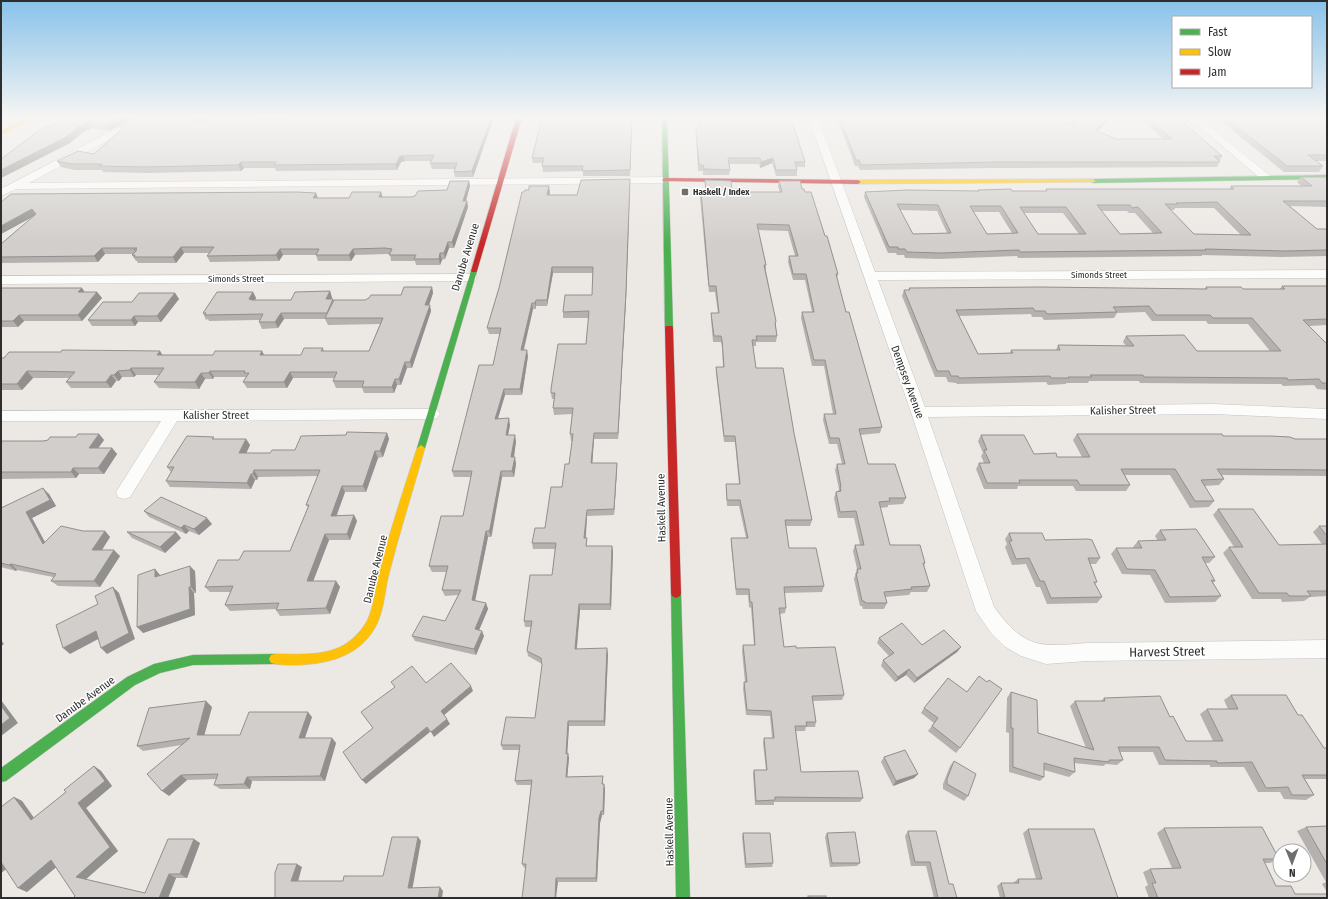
<svg xmlns="http://www.w3.org/2000/svg" width="1328" height="899" viewBox="0 0 1328 899" font-family="'Fira Sans Condensed',sans-serif">
	<rect width="100%" height="100%" fill="#ece8e4"/>
	<g fill="none" stroke-linecap="round" stroke-linejoin="round">
		<defs>
			<g id="street">
				<path d="M 137,118 L 149,118 L 29,183 L 665,177 L 670,180 L 665,183 L 16,189 L 1,196 L 1,189 Z"/>
				<path d="M 809,118 L 818,118 L 875,272 L 1327,270 L 1327,278 L 878,280 L 925,407 L 1213,404 L 1327,409 L 1327,419 L 1213,414 L 928,417 L 994,607 C 1025,649 1039,647 1087,643 L 1327,640 L 1327,658 L 1087,661 L 1046,664 L 1021,656 L 1004,646 L 991,633 L 976,611 L 911,412 Z"/>
				<path d="M 1190,118 L 1199,118 L 1269,175 L 1270,177 L 1269,179 L 1261,179 Z"/>
				<path d="M 471,274 L 475,275 L 477,278 L 475,281 L 1,284 L 1,276 Z"/>
				<path d="M 432,409 L 437,410 L 440,414 L 437,418 L 432,419 L 177,421 L 130,497 L 124,499 L 118,497 L 116,492 L 161,421 L 1,421 L 1,411 Z"/>
			</g>
			<g id="fast">
				<path d="M 662,118 L 667,118 L 673,328 L 669,330 L 665,328 Z"/>
				<path d="M 1327,175 L 1327,179 L 1093,183 L 1090,181 L 1093,179 Z"/>
				<path d="M 474,269 L 477,271 L 425,448 L 421,451 L 417,448 L 471,271 Z"/>
				<path d="M 676,588 L 680,590 L 681,593 L 690,898 L 676,898 L 671,593 L 672,590 Z"/>
				<path d="M 275,654 L 279,655 L 281,659 L 279,663 L 275,664 L 193,665 L 160,673 L 135,685 L 6,781 L 1,782 L 1,768 L 127,677 L 154,664 L 193,655 Z"/>
			</g>
			<g id="slow">
				<path d="M 28,118 L 35,118 L 1,135 L 1,131 Z"/>
				<path d="M 1093,179 L 1095,180 L 1095,182 L 858,184 L 855,182 L 858,180 Z"/>
				<path d="M 421,445 L 425,448 C 413,490 400,531 389,574 C 384,594 384,617 371,634 C 353,659 321,665 292,665 C 285,665 278,665 271,663 L 269,659 L 271,655 L 275,654 C 300,654 331,657 351,640 C 358,634 363,628 367,621 C 375,605 375,585 380,568 C 391,528 404,488 417,448 Z"/>
			</g>
			<g id="jam">
				<path d="M 516,118 L 522,118 L 477,271 L 476,272 L 472,272 L 471,271 Z"/>
				<path d="M 665,178 L 858,180 L 861,182 L 858,184 L 663,181 L 662,180 Z"/>
				<path d="M 666,326 L 672,326 L 673,328 L 681,593 L 680,596 L 676,598 L 672,596 L 671,593 L 665,328 Z"/>
			</g>
		</defs>
		<use href="#street" stroke="#c5c4c5" stroke-width="1"/>
		<use href="#fast" stroke="#c5c4c5" stroke-width="1"/>
		<use href="#slow" stroke="#c5c4c5" stroke-width="1"/>
		<use href="#jam" stroke="#c5c4c5" stroke-width="1"/>
		<use href="#street" fill="#fcfcfb" fill-rule="evenodd"/>
		<use href="#fast" fill="#4caf50" fill-rule="evenodd"/>
		<use href="#slow" fill="#ffc107" fill-rule="evenodd"/>
		<use href="#jam" fill="#c62828" fill-rule="evenodd"/>
	</g>
	<g fill="#b4b1af" fill-rule="evenodd">
		<path d="M 66,118 L 135,118 L 109,131 L 91,128 L 82,133 L 70,143 L 1,178 L 1,159 L 50,126 Z"/>
		<path d="M 138,118 L 209,118 L 204,121 L 491,118 L 492,123 L 473,177 L 455,177 L 454,172 L 455,169 L 432,169 L 430,163 L 431,161 L 405,161 L 401,162 L 397,170 L 276,171 L 275,168 L 244,168 L 241,171 L 147,173 L 103,172 L 102,170 L 75,170 L 61,167 L 57,161 L 94,154 L 122,129 L 121,127 Z"/>
		<path d="M 542,118 L 632,118 L 630,176 L 583,176 L 583,171 L 543,172 L 542,166 L 543,163 L 533,163 L 532,158 Z"/>
		<path d="M 837,118 L 1034,118 L 1036,121 L 1045,123 L 1072,126 L 1071,120 L 1072,118 L 1109,118 L 1107,122 L 1097,131 L 1116,139 L 1163,139 L 1140,118 L 1178,118 L 1222,156 L 1217,167 L 995,168 L 860,170 L 858,166 L 855,166 Z"/>
		<path d="M 1217,118 L 1327,118 L 1327,161 L 1316,161 L 1323,166 L 1319,172 L 1284,172 Z"/>
		<path d="M 696,131 L 805,162 L 805,167 L 797,167 L 797,176 L 776,176 L 772,163 L 760,168 L 759,164 L 729,164 L 730,170 L 729,175 L 703,175 L 703,171 L 698,171 Z"/>
		<path d="M 1301,177 L 1327,177 L 1327,207 L 1290,206 L 1317,229 L 1327,229 L 1327,256 L 1281,257 L 1202,255 L 1202,256 L 1018,258 L 1017,256 L 939,259 L 905,258 L 904,255 L 897,255 L 896,253 L 888,253 L 864,197 L 865,192 L 978,191 L 978,190 L 1012,191 L 1046,191 L 1046,189 L 1229,189 L 1231,186 L 1301,186 L 1297,182 ZM 1175,208 L 1214,208 L 1241,235 L 1194,234 L 1171,210 L 1174,210 ZM 900,210 L 937,211 L 947,233 L 913,234 ZM 1101,211 L 1127,211 L 1129,213 L 1135,213 L 1153,233 L 1120,234 ZM 974,212 L 999,212 L 1012,233 L 987,234 ZM 1024,213 L 1063,213 L 1079,234 L 1038,234 Z"/>
		<path d="M 705,180 L 732,189 L 750,192 L 780,192 L 778,187 L 779,181 L 802,189 L 805,192 L 825,236 L 838,274 L 837,279 L 846,312 L 882,427 L 880,433 L 860,435 L 868,464 L 906,498 L 903,504 L 888,505 L 888,507 L 880,508 L 890,545 L 925,563 L 924,566 L 930,586 L 927,592 L 911,592 L 909,595 L 885,597 L 887,603 L 884,609 L 863,609 L 862,606 L 860,606 L 854,579 L 857,569 L 853,551 L 855,545 L 860,545 L 854,518 L 838,518 L 834,498 L 836,492 L 838,491 L 839,489 L 835,470 L 837,464 L 842,464 L 837,444 L 829,444 L 823,420 L 824,414 L 833,414 L 824,366 L 812,366 L 801,318 L 802,312 L 812,312 L 805,280 L 793,280 L 788,262 L 789,256 L 795,256 L 788,231 L 758,230 L 766,265 L 766,271 L 776,321 L 776,327 L 777,336 L 776,342 L 756,342 L 756,346 L 753,346 L 756,368 L 794,433 L 812,520 L 810,526 L 786,526 L 789,548 L 824,586 L 822,592 L 784,593 L 786,608 L 785,613 L 780,614 L 784,647 L 796,648 L 844,695 L 842,700 L 813,701 L 816,722 L 815,727 L 806,727 L 805,731 L 796,731 L 801,772 L 863,798 L 860,802 L 774,802 L 774,805 L 755,805 L 753,774 L 754,770 L 766,770 L 763,743 L 764,738 L 772,738 L 770,716 L 746,715 L 743,688 L 744,682 L 745,682 L 742,651 L 743,645 L 754,645 L 751,608 L 749,607 L 748,595 L 736,595 L 731,544 L 731,538 L 746,538 L 739,506 L 727,506 L 726,490 L 726,484 L 739,484 L 735,442 L 724,442 L 716,373 L 716,367 L 723,367 L 722,346 L 721,342 L 713,342 L 711,319 L 711,313 L 718,313 L 715,292 L 709,292 L 700,198 L 701,192 L 705,192 Z"/>
		<path d="M 469,181 L 470,186 L 466,201 L 467,201 L 468,207 L 454,248 L 449,248 L 445,259 L 442,260 L 440,265 L 416,265 L 415,261 L 391,261 L 390,254 L 387,254 L 355,255 L 351,261 L 318,261 L 316,255 L 283,255 L 279,261 L 210,262 L 207,256 L 209,253 L 184,253 L 176,263 L 138,263 L 137,261 L 136,261 L 132,255 L 134,254 L 105,254 L 98,262 L 1,263 L 1,244 L 34,216 L 1,234 L 1,202 L 316,193 L 318,198 L 411,197 L 447,190 Z"/>
		<path d="M 630,185 L 626,299 L 618,439 L 594,439 L 592,463 L 617,463 L 617,469 L 614,515 L 587,516 L 586,538 L 587,538 L 587,546 L 612,546 L 613,552 L 611,610 L 580,610 L 577,649 L 608,654 L 605,726 L 569,726 L 567,754 L 569,758 L 567,777 L 603,776 L 603,784 L 605,789 L 604,815 L 602,815 L 600,823 L 597,882 L 558,882 L 526,867 L 524,868 L 522,864 L 531,785 L 517,785 L 515,781 L 519,750 L 503,750 L 501,745 L 535,718 L 542,665 L 542,664 L 528,656 L 527,651 L 531,627 L 525,627 L 524,621 L 552,575 L 555,549 L 533,549 L 532,543 L 545,528 L 562,487 L 569,464 L 572,441 L 571,441 L 570,434 L 572,414 L 554,415 L 553,408 L 554,399 L 552,399 L 551,393 L 586,344 L 589,318 L 563,318 L 563,312 L 592,295 L 593,273 L 553,273 L 547,306 L 536,306 L 536,309 L 533,309 L 524,350 L 528,356 L 522,395 L 505,395 L 498,418 L 510,425 L 508,435 L 516,441 L 514,457 L 516,464 L 514,477 L 502,477 L 492,535 L 491,537 L 488,537 L 475,601 L 486,603 L 488,609 L 479,630 L 484,636 L 476,655 L 415,641 L 412,636 L 445,621 L 458,595 L 445,596 L 442,590 L 446,572 L 432,572 L 429,566 L 463,516 L 471,477 L 454,477 L 452,471 L 493,365 L 500,334 L 489,334 L 487,328 L 499,288 L 524,192 L 529,190 L 550,192 L 549,195 L 577,195 Z"/>
		<path d="M 1282,286 L 1327,286 L 1327,325 L 1309,326 L 1327,344 L 1327,390 L 1317,389 L 1314,385 L 1283,386 L 1281,384 L 1140,383 L 1139,381 L 1089,381 L 1088,383 L 1066,383 L 1066,384 L 1048,385 L 1046,382 L 957,384 L 956,383 L 948,382 L 946,377 L 935,377 L 902,296 L 904,290 L 909,290 L 909,288 L 1205,289 L 1206,287 L 1243,289 L 1280,289 ZM 1145,312 L 1152,321 L 1206,321 L 1208,324 L 1248,324 L 1270,351 L 1197,351 L 1126,336 L 1123,342 L 1126,346 L 1058,345 L 1056,350 L 1011,350 L 1010,353 L 978,354 L 959,316 L 1031,314 L 1032,317 L 1042,317 L 1044,320 L 1114,318 L 1117,313 Z"/>
		<path d="M 432,287 L 433,293 L 429,305 L 431,311 L 412,368 L 407,368 L 401,385 L 397,385 L 394,393 L 364,393 L 362,388 L 336,388 L 333,381 L 334,378 L 293,378 L 287,388 L 247,388 L 243,382 L 246,377 L 214,377 L 213,379 L 205,379 L 199,389 L 159,388 L 154,382 L 159,375 L 136,375 L 134,377 L 122,377 L 119,381 L 116,381 L 111,388 L 71,388 L 66,382 L 69,378 L 33,378 L 22,390 L 1,390 L 1,358 L 160,351 L 162,355 L 213,355 L 262,351 L 264,355 L 301,355 L 323,348 L 324,351 L 369,351 L 380,324 L 328,325 L 325,319 L 284,319 L 278,328 L 262,329 L 259,322 L 260,320 L 209,321 L 208,319 L 206,320 L 203,313 L 253,292 L 256,298 L 255,300 L 291,300 L 330,291 L 332,298 L 332,299 L 334,300 L 365,300 L 401,295 Z"/>
		<path d="M 1,288 L 82,288 L 84,292 L 97,292 L 102,298 L 82,321 L 24,321 L 18,327 L 1,327 Z"/>
		<path d="M 175,293 L 179,299 L 161,322 L 138,322 L 135,326 L 92,326 L 88,320 L 132,302 Z"/>
		<path d="M 387,433 L 389,439 L 383,457 L 378,458 L 366,492 L 345,492 L 337,515 L 354,515 L 357,521 L 350,540 L 329,540 L 313,581 L 336,581 L 340,587 L 330,614 L 280,616 L 276,610 L 276,609 L 230,611 L 225,605 L 231,592 L 210,592 L 205,587 L 239,560 L 290,551 L 308,507 L 306,505 L 318,476 L 258,477 L 257,480 L 255,480 L 251,489 L 170,487 L 166,481 L 171,472 L 167,467 L 215,439 L 246,439 L 250,445 L 246,453 L 270,453 L 295,450 L 346,435 Z"/>
		<path d="M 99,434 L 104,440 L 98,448 L 112,448 L 117,454 L 104,474 L 79,474 L 76,478 L 1,479 L 1,441 L 43,441 Z"/>
		<path d="M 1077,434 L 1223,436 L 1295,439 L 1327,439 L 1327,476 L 1222,475 L 1224,479 L 1219,485 L 1204,486 L 1214,501 L 1209,507 L 1190,508 L 1170,475 L 1125,475 L 1130,485 L 1126,491 L 1076,491 L 1073,486 L 1018,486 L 1017,489 L 984,489 L 976,469 L 979,463 L 984,463 L 981,456 L 983,453 L 978,441 L 981,435 L 1034,454 L 1057,457 L 1082,457 L 1073,440 Z"/>
		<path d="M 49,494 L 56,506 L 32,518 L 45,542 L 83,531 L 105,531 L 110,537 L 102,550 L 120,556 L 100,587 L 58,586 L 51,581 L 53,577 L 17,570 L 16,571 L 1,567 L 1,508 Z"/>
		<path d="M 1218,509 L 1279,545 L 1322,544 L 1313,532 L 1319,526 L 1327,526 L 1327,596 L 1310,597 L 1304,601 L 1282,602 L 1281,599 L 1252,599 L 1223,553 L 1229,547 L 1234,547 L 1213,515 Z"/>
		<path d="M 144,511 L 212,524 L 199,535 L 189,531 L 186,534 L 149,517 Z"/>
		<path d="M 1160,530 L 1215,557 L 1209,563 L 1205,563 L 1215,581 L 1213,583 L 1221,596 L 1215,602 L 1165,603 L 1150,575 L 1122,574 L 1111,554 L 1116,548 L 1133,548 L 1133,547 L 1138,541 L 1158,541 L 1155,536 Z"/>
		<path d="M 127,532 L 181,538 L 165,553 L 132,538 Z"/>
		<path d="M 1009,533 L 1045,540 L 1100,558 L 1096,564 L 1090,564 L 1097,582 L 1095,584 L 1102,597 L 1097,603 L 1047,604 L 1040,587 L 1036,587 L 1026,564 L 1012,565 L 1005,547 L 1007,544 L 1005,539 Z"/>
		<path d="M 155,569 L 160,576 L 195,571 L 196,593 L 194,593 L 195,615 L 143,633 Z"/>
		<path d="M 879,638 L 922,645 L 961,647 L 957,652 L 914,683 L 906,675 L 895,682 L 881,666 L 883,660 L 889,656 L 877,643 Z"/>
		<path d="M 948,678 L 960,748 L 956,753 L 928,731 L 934,723 L 921,713 L 924,708 Z"/>
		<path d="M 1011,692 L 1038,733 L 1086,748 L 1070,706 L 1075,701 L 1101,701 L 1104,698 L 1170,717 L 1186,741 L 1213,741 L 1200,714 L 1207,709 L 1228,709 L 1224,700 L 1231,695 L 1298,715 L 1324,748 L 1327,748 L 1327,779 L 1305,779 L 1314,795 L 1306,800 L 1284,799 L 1280,792 L 1258,792 L 1244,767 L 1210,767 L 1210,765 L 1159,765 L 1153,752 L 1120,752 L 1123,760 L 1117,765 L 1106,764 L 1103,766 L 1074,763 L 1075,772 L 1069,777 L 1044,770 L 1044,777 L 1040,781 L 1009,772 L 1009,733 L 1006,732 L 1007,698 Z"/>
		<path d="M 212,707 L 204,735 L 240,735 L 312,717 L 305,738 L 332,738 L 336,743 L 325,781 L 252,781 L 250,789 L 220,789 L 214,785 L 217,779 L 187,780 L 169,796 L 182,745 L 143,751 L 137,746 Z"/>
		<path d="M 884,757 L 918,774 L 914,778 L 893,786 L 881,762 Z"/>
		<path d="M 954,761 L 968,796 L 964,801 L 943,789 L 943,784 L 950,766 Z"/>
		<path d="M 94,766 L 101,771 L 112,786 L 86,808 L 118,851 L 85,879 L 145,893 L 200,843 L 187,878 L 176,878 L 168,898 L 75,896 L 56,867 L 27,892 L 18,888 L 6,869 L 1,873 L 1,807 L 14,797 L 22,801 L 34,818 L 66,792 Z"/>
		<path d="M 1327,826 L 1327,892 L 1322,884 L 1326,882 L 1297,831 L 1306,827 Z"/>
		<path d="M 1164,828 L 1279,859 L 1270,863 L 1264,863 L 1276,886 L 1295,894 L 1327,898 L 1149,898 L 1145,887 L 1148,885 L 1143,872 L 1150,869 L 1172,868 L 1157,833 Z"/>
		<path d="M 1028,829 L 1118,898 L 1000,898 L 997,886 L 1001,883 L 1013,883 L 1018,879 L 1036,879 L 1023,833 Z"/>
		<path d="M 908,831 L 949,884 L 957,898 L 934,898 L 926,866 L 911,866 L 905,836 Z"/>
		<path d="M 743,833 L 773,863 L 772,867 L 745,868 L 742,837 Z"/>
		<path d="M 827,833 L 860,863 L 857,866 L 830,867 L 825,837 Z"/>
	</g>
	<g fill="#92908e">
		<path d="M 121,118 L 135,118 L 109,131 L 106,125 Z"/>
		<path d="M 197,118 L 209,118 L 194,127 L 191,121 Z"/>
		<path d="M 491,118 L 492,123 L 473,177 L 472,171 Z"/>
		<path d="M 1108,118 L 1109,118 L 1107,122 L 1093,135 L 1095,130 Z"/>
		<path d="M 87,122 L 91,128 L 82,133 L 70,143 L 1,178 L 1,170 Z"/>
		<path d="M 400,156 L 404,156 L 405,161 L 401,162 L 397,170 L 396,164 Z"/>
		<path d="M 773,158 L 772,163 L 760,168 L 761,162 Z"/>
		<path d="M 241,162 L 244,168 L 241,171 L 238,165 Z"/>
		<path d="M 630,179 L 626,299 L 618,439 L 618,433 Z"/>
		<path d="M 469,181 L 470,186 L 464,207 L 463,201 Z"/>
		<path d="M 549,186 L 550,192 L 548,201 L 547,195 Z"/>
		<path d="M 381,192 L 383,198 L 379,197 Z"/>
		<path d="M 316,193 L 318,199 L 313,198 Z"/>
		<path d="M 467,201 L 468,207 L 454,248 L 452,242 Z"/>
		<path d="M 32,209 L 36,215 L 1,234 L 1,226 Z"/>
		<path d="M 448,242 L 449,248 L 445,259 L 444,253 Z"/>
		<path d="M 181,247 L 184,253 L 176,263 L 173,257 Z"/>
		<path d="M 102,248 L 105,254 L 98,262 L 94,256 Z"/>
		<path d="M 280,249 L 283,255 L 279,261 L 276,255 Z"/>
		<path d="M 353,249 L 355,255 L 351,261 L 349,255 Z"/>
		<path d="M 440,253 L 442,260 L 440,265 L 439,259 Z"/>
		<path d="M 552,267 L 553,273 L 547,306 L 547,300 Z"/>
		<path d="M 432,287 L 433,293 L 427,311 L 425,305 Z"/>
		<path d="M 82,288 L 86,294 L 78,292 Z"/>
		<path d="M 330,291 L 332,298 L 328,305 L 326,299 Z"/>
		<path d="M 97,292 L 102,298 L 82,321 L 78,315 Z"/>
		<path d="M 253,292 L 256,298 L 252,305 L 249,299 Z"/>
		<path d="M 175,293 L 179,299 L 161,322 L 157,316 Z"/>
		<path d="M 536,300 L 536,309 L 535,303 Z"/>
		<path d="M 532,303 L 533,309 L 522,356 L 521,350 Z"/>
		<path d="M 430,305 L 431,311 L 412,368 L 410,362 Z"/>
		<path d="M 281,313 L 284,319 L 278,328 L 275,322 Z"/>
		<path d="M 19,315 L 24,321 L 18,327 L 13,321 Z"/>
		<path d="M 134,316 L 138,322 L 135,326 L 131,320 Z"/>
		<path d="M 527,350 L 528,356 L 522,395 L 520,389 Z"/>
		<path d="M 160,351 L 164,358 L 157,355 Z"/>
		<path d="M 262,351 L 265,357 L 260,355 Z"/>
		<path d="M 405,362 L 407,368 L 401,385 L 399,379 Z"/>
		<path d="M 131,368 L 136,375 L 134,377 L 130,370 Z"/>
		<path d="M 27,371 L 33,378 L 22,390 L 17,384 Z"/>
		<path d="M 118,371 L 122,377 L 119,381 L 114,375 Z"/>
		<path d="M 210,371 L 214,377 L 213,379 L 209,373 Z"/>
		<path d="M 290,372 L 293,378 L 287,388 L 284,382 Z"/>
		<path d="M 201,373 L 205,379 L 199,389 L 195,382 Z"/>
		<path d="M 111,375 L 116,381 L 111,388 L 106,382 Z"/>
		<path d="M 395,379 L 397,385 L 394,393 L 392,387 Z"/>
		<path d="M 504,389 L 505,395 L 496,425 L 495,419 Z"/>
		<path d="M 509,418 L 510,425 L 507,441 L 506,435 Z"/>
		<path d="M 387,433 L 389,439 L 383,457 L 380,451 Z"/>
		<path d="M 594,433 L 594,439 L 592,469 L 591,463 Z"/>
		<path d="M 99,434 L 104,440 L 94,454 L 89,448 Z"/>
		<path d="M 515,435 L 516,441 L 513,464 L 511,457 Z"/>
		<path d="M 246,439 L 250,445 L 243,460 L 239,453 Z"/>
		<path d="M 112,448 L 117,454 L 104,474 L 98,468 Z"/>
		<path d="M 375,451 L 378,458 L 366,492 L 363,486 Z"/>
		<path d="M 515,457 L 516,464 L 514,477 L 512,471 Z"/>
		<path d="M 617,463 L 617,469 L 614,515 L 614,509 Z"/>
		<path d="M 73,468 L 79,474 L 76,478 L 71,472 Z"/>
		<path d="M 254,470 L 258,477 L 257,480 L 253,474 Z"/>
		<path d="M 501,471 L 502,477 L 491,537 L 489,531 Z"/>
		<path d="M 251,474 L 255,480 L 251,489 L 247,483 Z"/>
		<path d="M 342,486 L 345,492 L 334,522 L 331,516 Z"/>
		<path d="M 43,488 L 49,494 L 56,506 L 32,518 L 49,550 L 43,544 L 26,512 Z"/>
		<path d="M 587,510 L 587,516 L 585,544 L 584,538 Z"/>
		<path d="M 354,515 L 357,521 L 350,540 L 347,534 Z"/>
		<path d="M 207,518 L 212,524 L 199,535 L 194,529 Z"/>
		<path d="M 184,525 L 189,531 L 186,534 L 181,528 Z"/>
		<path d="M 105,531 L 110,537 L 98,556 L 92,550 Z"/>
		<path d="M 486,531 L 488,537 L 474,606 L 472,600 Z"/>
		<path d="M 176,532 L 181,538 L 165,553 L 160,547 Z"/>
		<path d="M 325,534 L 329,540 L 311,587 L 307,581 Z"/>
		<path d="M 612,546 L 613,552 L 611,610 L 610,604 Z"/>
		<path d="M 114,550 L 120,556 L 100,587 L 94,581 Z"/>
		<path d="M 11,564 L 17,570 L 16,571 L 9,565 Z"/>
		<path d="M 190,566 L 195,571 L 196,593 L 191,587 Z"/>
		<path d="M 155,569 L 160,575 L 160,583 L 155,577 Z"/>
		<path d="M 336,581 L 340,587 L 330,614 L 326,608 Z"/>
		<path d="M 113,587 L 119,593 L 135,639 L 107,654 L 101,648 Z"/>
		<path d="M 189,587 L 194,593 L 195,615 L 143,633 L 137,627 Z"/>
		<path d="M 486,603 L 488,609 L 477,635 L 475,629 Z"/>
		<path d="M 579,604 L 580,610 L 576,654 L 575,649 Z"/>
		<path d="M 96,631 L 102,637 L 70,654 L 63,648 Z"/>
		<path d="M 482,631 L 484,636 L 476,655 L 474,649 Z"/>
		<path d="M 1,640 L 4,644 L 1,646 Z"/>
		<path d="M 961,647 L 957,652 L 914,683 L 917,678 Z"/>
		<path d="M 607,648 L 608,654 L 605,726 L 604,721 Z"/>
		<path d="M 909,669 L 906,675 L 895,682 L 898,677 Z"/>
		<path d="M 471,686 L 473,691 L 443,716 L 441,711 Z"/>
		<path d="M 1,700 L 18,723 L 1,736 Z"/>
		<path d="M 206,701 L 212,707 L 203,740 L 197,735 Z"/>
		<path d="M 308,712 L 312,717 L 303,743 L 299,738 Z"/>
		<path d="M 447,719 L 450,724 L 434,737 L 431,732 Z"/>
		<path d="M 568,721 L 569,726 L 567,758 L 566,754 Z"/>
		<path d="M 427,727 L 430,732 L 366,784 L 362,780 Z"/>
		<path d="M 332,738 L 336,743 L 325,781 L 320,776 Z"/>
		<path d="M 568,753 L 569,758 L 567,781 L 566,777 Z"/>
		<path d="M 94,766 L 101,771 L 112,786 L 86,808 L 118,851 L 84,881 L 76,877 L 78,803 Z"/>
		<path d="M 918,774 L 914,778 L 893,786 L 896,781 Z"/>
		<path d="M 181,775 L 187,780 L 169,796 L 162,791 Z"/>
		<path d="M 247,777 L 252,781 L 250,789 L 244,784 Z"/>
		<path d="M 604,784 L 605,789 L 604,815 L 603,811 Z"/>
		<path d="M 14,797 L 22,801 L 39,825 L 31,820 Z"/>
		<path d="M 601,811 L 602,815 L 600,823 L 597,882 L 596,878 L 599,818 Z"/>
		<path d="M 418,837 L 421,841 L 412,891 L 408,888 Z"/>
		<path d="M 194,839 L 200,843 L 187,878 L 180,874 Z"/>
		<path d="M 51,860 L 60,864 L 27,892 L 18,888 Z"/>
		<path d="M 1,862 L 10,866 L 1,873 Z"/>
		<path d="M 297,864 L 302,867 L 297,885 L 291,881 Z"/>
		<path d="M 169,874 L 176,878 L 168,898 L 159,898 Z"/>
		<path d="M 556,878 L 558,882 L 556,898 L 555,898 Z"/>
		<path d="M 440,887 L 443,891 L 442,898 L 438,898 Z"/>
	</g>
	<g fill="#d1cecb" stroke="#92908e" fill-rule="evenodd">
		<path d="M 66,118 L 121,118 L 106,125 L 87,122 L 78,127 L 66,137 L 1,170 L 1,159 L 45,126 L 50,126 Z"/>
		<path d="M 138,118 L 197,118 L 191,121 L 292,119 L 292,118 L 491,118 L 472,171 L 454,172 L 457,163 L 430,163 L 434,155 L 404,156 L 400,156 L 396,164 L 379,164 L 274,165 L 276,162 L 241,162 L 238,165 L 144,167 L 99,166 L 102,164 L 72,164 L 57,161 L 78,151 L 94,154 L 123,128 L 121,127 Z"/>
		<path d="M 542,118 L 632,118 L 630,170 L 582,171 L 583,166 L 542,166 L 544,158 L 532,158 Z"/>
		<path d="M 702,118 L 791,118 L 805,162 L 795,162 L 797,170 L 776,170 L 773,158 L 761,162 L 760,158 L 728,158 L 730,170 L 704,169 L 703,165 L 699,165 L 696,131 Z"/>
		<path d="M 840,118 L 1034,118 L 1036,121 L 1043,120 L 1045,123 L 1057,119 L 1075,127 L 1074,118 L 1108,118 L 1095,130 L 1116,139 L 1172,139 L 1148,118 L 1178,118 L 1222,156 L 1214,156 L 1220,162 L 997,162 L 861,165 L 859,160 L 856,160 Z"/>
		<path d="M 1226,118 L 1323,118 L 1327,121 L 1327,155 L 1308,155 L 1323,166 L 1287,166 Z"/>
		<path d="M 1301,177 L 1327,177 L 1327,201 L 1283,201 L 1317,229 L 1327,229 L 1327,250 L 1285,251 L 1205,249 L 1206,250 L 1020,252 L 1019,250 L 941,253 L 907,252 L 905,249 L 898,249 L 898,247 L 889,247 L 865,192 L 907,190 L 979,191 L 978,190 L 1011,189 L 1012,191 L 1047,191 L 1046,189 L 1234,189 L 1231,186 L 1312,186 ZM 1217,202 L 1251,235 L 1194,234 L 1165,204 L 1177,204 L 1176,203 ZM 897,204 L 938,205 L 951,233 L 913,234 ZM 1097,205 L 1130,205 L 1132,208 L 1138,207 L 1162,233 L 1120,234 ZM 970,206 L 1001,206 L 1018,233 L 987,234 ZM 1020,207 L 1066,207 L 1086,234 L 1038,234 Z"/>
		<path d="M 630,179 L 626,292 L 618,433 L 594,433 L 591,463 L 617,463 L 614,509 L 587,510 L 584,538 L 587,538 L 586,546 L 612,546 L 610,604 L 579,604 L 575,649 L 607,648 L 604,721 L 568,721 L 566,754 L 568,753 L 566,777 L 603,776 L 602,784 L 604,784 L 603,811 L 601,811 L 599,818 L 596,878 L 556,878 L 555,898 L 522,898 L 526,864 L 522,864 L 532,780 L 515,781 L 520,745 L 501,745 L 506,717 L 535,718 L 542,665 L 541,658 L 527,651 L 532,621 L 524,621 L 530,575 L 552,575 L 556,543 L 532,543 L 535,528 L 545,528 L 551,487 L 562,487 L 565,464 L 569,464 L 573,434 L 570,434 L 573,408 L 553,408 L 555,393 L 551,393 L 551,389 L 558,344 L 586,344 L 589,311 L 563,312 L 565,295 L 592,295 L 593,267 L 552,267 L 547,300 L 536,300 L 535,303 L 532,303 L 521,350 L 527,350 L 520,389 L 504,389 L 495,419 L 509,418 L 506,435 L 515,435 L 511,457 L 515,457 L 512,471 L 501,471 L 490,529 L 489,531 L 486,531 L 472,600 L 486,603 L 475,629 L 482,631 L 474,649 L 412,636 L 423,616 L 445,621 L 461,590 L 442,590 L 448,566 L 429,566 L 441,516 L 463,516 L 472,471 L 452,471 L 479,365 L 493,365 L 501,328 L 487,328 L 499,288 L 522,192 L 524,192 L 525,190 L 529,190 L 529,186 L 549,186 L 547,195 L 577,195 L 581,180 Z"/>
		<path d="M 705,180 L 731,181 L 732,189 L 750,189 L 750,192 L 782,192 L 779,181 L 800,181 L 802,189 L 804,189 L 805,192 L 811,192 L 825,236 L 827,236 L 838,274 L 836,274 L 846,312 L 849,312 L 882,427 L 859,429 L 868,464 L 895,464 L 906,498 L 889,498 L 890,501 L 879,502 L 890,545 L 920,545 L 925,563 L 923,563 L 930,586 L 911,587 L 912,589 L 884,592 L 887,603 L 865,603 L 864,601 L 862,601 L 856,573 L 858,573 L 857,569 L 861,569 L 855,545 L 864,545 L 856,511 L 840,512 L 836,492 L 841,491 L 840,487 L 841,487 L 837,464 L 845,464 L 839,438 L 830,438 L 824,414 L 836,414 L 825,360 L 814,360 L 802,312 L 814,312 L 806,274 L 793,274 L 789,256 L 798,256 L 789,225 L 757,224 L 766,265 L 764,265 L 776,321 L 775,323 L 777,336 L 756,336 L 757,340 L 752,340 L 756,368 L 783,368 L 794,433 L 812,520 L 785,520 L 789,548 L 816,548 L 824,586 L 784,587 L 786,608 L 779,608 L 784,647 L 796,646 L 796,648 L 835,647 L 844,695 L 812,696 L 816,722 L 806,722 L 807,726 L 795,726 L 801,772 L 858,771 L 863,798 L 775,797 L 775,800 L 756,801 L 754,770 L 767,770 L 764,738 L 774,738 L 771,711 L 747,710 L 744,682 L 747,682 L 743,645 L 755,645 L 752,602 L 750,602 L 749,589 L 736,589 L 731,538 L 748,538 L 740,500 L 727,500 L 726,484 L 740,484 L 735,436 L 724,436 L 716,367 L 724,367 L 722,340 L 721,336 L 714,336 L 711,313 L 719,313 L 716,286 L 709,286 L 701,192 L 706,192 Z"/>
		<path d="M 450,181 L 469,181 L 463,201 L 467,201 L 452,242 L 448,242 L 444,253 L 440,253 L 439,259 L 414,259 L 416,255 L 389,255 L 392,249 L 385,248 L 353,249 L 349,255 L 316,255 L 319,249 L 280,249 L 276,255 L 207,256 L 214,247 L 181,247 L 173,257 L 134,257 L 135,255 L 132,255 L 137,250 L 134,250 L 137,248 L 102,248 L 94,256 L 1,257 L 1,244 L 36,214 L 32,209 L 1,226 L 1,202 L 11,194 L 297,192 L 316,193 L 313,198 L 349,198 L 352,192 L 381,192 L 379,197 L 411,197 L 415,196 L 418,191 L 447,190 Z"/>
		<path d="M 1282,286 L 1327,286 L 1327,319 L 1303,320 L 1327,344 L 1327,383 L 1322,383 L 1319,379 L 1288,380 L 1287,378 L 1144,377 L 1143,375 L 1090,375 L 1092,377 L 1068,377 L 1069,378 L 1051,378 L 1050,376 L 959,378 L 958,376 L 951,376 L 949,371 L 937,371 L 904,290 L 910,290 L 909,288 L 1040,287 L 1207,289 L 1206,287 L 1241,287 L 1243,289 L 1285,289 ZM 1149,306 L 1156,315 L 1210,315 L 1213,318 L 1252,318 L 1281,351 L 1197,351 L 1184,335 L 1126,336 L 1134,346 L 1058,345 L 1060,350 L 1011,350 L 1013,353 L 978,354 L 956,310 L 1033,308 L 1035,311 L 1045,311 L 1047,314 L 1117,312 L 1113,307 Z"/>
		<path d="M 404,287 L 432,287 L 425,305 L 430,305 L 410,362 L 405,362 L 399,379 L 395,379 L 392,387 L 362,387 L 364,381 L 333,381 L 337,372 L 290,372 L 284,382 L 243,382 L 249,373 L 244,373 L 245,371 L 210,371 L 209,373 L 201,373 L 195,382 L 154,382 L 164,368 L 131,368 L 130,370 L 118,371 L 114,375 L 111,375 L 106,382 L 66,382 L 75,372 L 27,371 L 17,384 L 1,384 L 1,358 L 4,358 L 9,352 L 61,352 L 62,350 L 160,351 L 157,355 L 213,355 L 215,351 L 262,351 L 260,355 L 301,355 L 304,348 L 323,348 L 321,351 L 369,351 L 383,318 L 325,318 L 334,300 L 365,300 L 369,298 L 371,295 L 401,295 Z"/>
		<path d="M 1,288 L 82,288 L 78,292 L 97,292 L 78,315 L 19,315 L 13,321 L 1,321 Z"/>
		<path d="M 330,291 L 326,299 L 333,299 L 327,313 L 281,313 L 275,322 L 259,322 L 263,314 L 205,315 L 206,313 L 203,313 L 217,292 L 253,292 L 249,299 L 252,300 L 291,300 L 295,292 Z"/>
		<path d="M 139,293 L 175,293 L 157,316 L 134,316 L 131,320 L 88,320 L 103,302 L 132,302 Z"/>
		<path d="M 347,432 L 387,433 L 380,451 L 375,451 L 363,486 L 342,486 L 331,516 L 354,515 L 347,534 L 325,534 L 307,581 L 336,581 L 326,608 L 276,610 L 279,603 L 225,605 L 233,586 L 205,587 L 218,560 L 239,560 L 244,551 L 290,551 L 309,505 L 306,505 L 320,470 L 254,470 L 253,474 L 251,474 L 247,483 L 166,481 L 174,467 L 167,467 L 187,436 L 214,437 L 212,439 L 246,439 L 239,453 L 270,453 L 272,450 L 295,450 L 301,436 L 346,435 Z"/>
		<path d="M 78,434 L 99,434 L 89,448 L 112,448 L 98,468 L 73,468 L 71,472 L 1,472 L 1,441 L 43,441 L 48,440 L 50,437 L 76,437 Z"/>
		<path d="M 1077,434 L 1222,434 L 1223,436 L 1270,436 L 1290,437 L 1295,439 L 1327,439 L 1327,470 L 1217,469 L 1224,479 L 1201,480 L 1214,501 L 1195,501 L 1175,469 L 1121,469 L 1130,485 L 1080,485 L 1077,480 L 1019,480 L 1020,483 L 987,483 L 979,463 L 990,463 L 984,450 L 987,450 L 981,435 L 1024,435 L 1034,454 L 1056,453 L 1057,457 L 1090,457 Z"/>
		<path d="M 43,488 L 50,500 L 26,512 L 43,544 L 61,526 L 83,531 L 105,531 L 92,550 L 114,550 L 94,581 L 51,581 L 56,574 L 11,564 L 9,565 L 1,563 L 1,508 Z"/>
		<path d="M 161,497 L 207,518 L 194,529 L 184,525 L 181,528 L 144,511 Z"/>
		<path d="M 1218,509 L 1253,509 L 1279,545 L 1327,544 L 1327,591 L 1307,591 L 1311,596 L 1289,596 L 1287,593 L 1259,593 L 1229,547 L 1243,547 Z"/>
		<path d="M 1319,526 L 1327,526 L 1327,536 Z"/>
		<path d="M 1196,529 L 1215,557 L 1202,557 L 1215,581 L 1211,580 L 1221,596 L 1170,597 L 1155,570 L 1127,569 L 1116,548 L 1142,548 L 1138,541 L 1166,540 L 1160,530 Z"/>
		<path d="M 127,532 L 176,532 L 160,547 Z"/>
		<path d="M 1009,533 L 1042,533 L 1045,540 L 1088,539 L 1092,540 L 1100,558 L 1088,558 L 1097,582 L 1094,582 L 1102,597 L 1051,598 L 1044,581 L 1040,581 L 1029,558 L 1016,559 L 1009,541 L 1012,541 Z"/>
		<path d="M 190,566 L 191,587 L 189,587 L 190,609 L 137,627 L 138,575 L 155,569 L 155,577 Z"/>
		<path d="M 113,587 L 129,633 L 101,648 L 96,631 L 63,648 L 56,625 L 98,604 L 95,596 Z"/>
		<path d="M 902,623 L 922,645 L 944,630 L 961,647 L 917,678 L 909,669 L 898,677 L 883,660 L 894,653 L 879,638 Z"/>
		<path d="M 451,663 L 471,686 L 441,711 L 447,719 L 431,732 L 427,727 L 362,780 L 343,752 L 373,728 L 361,712 L 395,687 L 391,682 L 412,666 L 426,683 Z"/>
		<path d="M 979,676 L 987,682 L 989,680 L 1002,689 L 960,748 L 932,726 L 938,718 L 924,708 L 948,678 L 967,692 Z"/>
		<path d="M 1011,692 L 1037,700 L 1038,733 L 1094,750 L 1075,701 L 1105,701 L 1104,698 L 1160,696 L 1170,717 L 1173,716 L 1186,741 L 1223,741 L 1207,709 L 1238,709 L 1231,695 L 1286,695 L 1298,715 L 1302,715 L 1324,748 L 1327,748 L 1327,775 L 1302,775 L 1314,795 L 1292,795 L 1288,787 L 1266,788 L 1252,762 L 1217,763 L 1217,761 L 1165,760 L 1159,747 L 1118,747 L 1123,760 L 1109,760 L 1109,762 L 1074,758 L 1075,772 L 1044,763 L 1044,777 L 1013,767 L 1013,728 L 1011,728 Z"/>
		<path d="M 206,701 L 197,735 L 240,735 L 249,712 L 308,712 L 299,738 L 332,738 L 320,776 L 247,777 L 244,784 L 214,785 L 218,774 L 181,775 L 162,791 L 147,774 L 190,738 L 137,746 L 149,708 Z"/>
		<path d="M 1,706 L 10,718 L 1,725 Z"/>
		<path d="M 905,750 L 918,774 L 896,781 L 884,757 Z"/>
		<path d="M 954,761 L 976,774 L 968,796 L 947,784 L 947,779 Z"/>
		<path d="M 94,766 L 105,781 L 78,803 L 110,847 L 76,877 L 145,893 L 168,839 L 194,839 L 180,874 L 169,874 L 159,898 L 73,898 L 75,896 L 51,860 L 18,888 L 1,862 L 1,807 L 14,797 L 31,820 L 66,792 L 64,790 Z"/>
		<path d="M 1327,826 L 1327,864 L 1306,827 Z"/>
		<path d="M 1262,827 L 1279,859 L 1263,859 L 1276,886 L 1291,886 L 1295,894 L 1327,894 L 1327,898 L 1158,898 L 1152,883 L 1156,883 L 1150,869 L 1181,868 L 1164,828 Z"/>
		<path d="M 1028,829 L 1094,829 L 1118,898 L 1005,898 L 1001,883 L 1019,883 L 1018,879 L 1042,879 Z"/>
		<path d="M 908,831 L 936,831 L 949,884 L 953,884 L 957,898 L 938,898 L 930,862 L 915,862 Z"/>
		<path d="M 855,832 L 860,863 L 832,863 L 827,833 Z"/>
		<path d="M 743,833 L 770,833 L 773,863 L 746,864 Z"/>
		<path d="M 392,837 L 418,837 L 408,888 L 440,887 L 438,898 L 275,898 L 275,873 L 278,864 L 297,864 L 291,881 L 343,881 L 344,876 L 383,876 Z"/>
		<rect x="808" y="896" width="18" height="2"/>
	</g>
	<linearGradient id="sky" x2="0" y2="1"><stop stop-color="#88c2ea"/><stop offset="0.48" stop-color="#f6f5f3"/><stop offset="1" stop-color="#f6f5f3" stop-opacity="0"/></linearGradient>
	<rect width="1328" height="244" fill="url(#sky)"/>
	<rect fill="#706f6e" stroke="#fff" stroke-width="1.5" x="681" y="188" width="8" height="8" rx="2"/>
	<g text-anchor="middle" stroke-width="3" stroke-linejoin="round" paint-order="stroke">
		<g font-size="9" font-weight="bold" fill="#2e2e2e" stroke="#fff" text-anchor="start">
			<text x="693" y="195">Haskell / Index</text>
		</g>
		<g font-size="9" fill="#2e2e2e" stroke="#fff">
			<text x="1099" y="278">Simonds Street</text>
			<text x="236" y="282">Simonds Street</text>
		</g>
		<g font-size="11" fill="#2e2e2e" stroke="#fff">
			<text transform="translate(465 257) rotate(-73)" y="4">Danube Avenue</text>
			<text transform="translate(908 382) rotate(70)" y="4">Dempsey Avenue</text>
			<text transform="translate(1123 410) rotate(-1)" y="4">Kalisher Street</text>
			<text x="216" y="419">Kalisher Street</text>
			<text transform="translate(661 508) rotate(-91)" y="4">Haskell Avenue</text>
			<text transform="translate(375 569) rotate(-76)" y="4">Danube Avenue</text>
			<text transform="translate(85 699) rotate(-36)" y="4">Danube Avenue</text>
			<text transform="translate(669 832) rotate(-91)" y="4">Haskell Avenue</text>
		</g>
		<g font-size="13" fill="#2e2e2e" stroke="#fff">
			<text transform="translate(1167 651) rotate(-1)" y="5">Harvest Street</text>
		</g>
	</g>
	<rect width="1328" height="899" fill="none" stroke="#2e2e2e" stroke-width="4"/>
	<rect x="1172" y="16" width="140" height="72" fill="#ffffff" stroke="#ababab"/>
	<rect x="1180" y="29" width="20" height="6" fill="#4caf50" stroke="#ababab"/>
	<text x="1208" y="36" font-size="12" fill="#2e2e2e">Fast</text>
	<rect x="1180" y="49" width="20" height="6" fill="#ffc107" stroke="#ababab"/>
	<text x="1208" y="56" font-size="12" fill="#2e2e2e">Slow</text>
	<rect x="1180" y="69" width="20" height="6" fill="#c62828" stroke="#ababab"/>
	<text x="1208" y="76" font-size="12" fill="#2e2e2e">Jam</text>
	<g transform="translate(1292 863) rotate(179)"><circle r="19" fill="#ffffff" stroke="#ababab"/>
	<path d="M0-3L7 15L0 10L-7 15Z" fill="#706f6e"/>
	<text y="-6" font-size="11" font-weight="bold" text-anchor="middle" fill="#2e2e2e">N</text>
	</g>
</svg>
